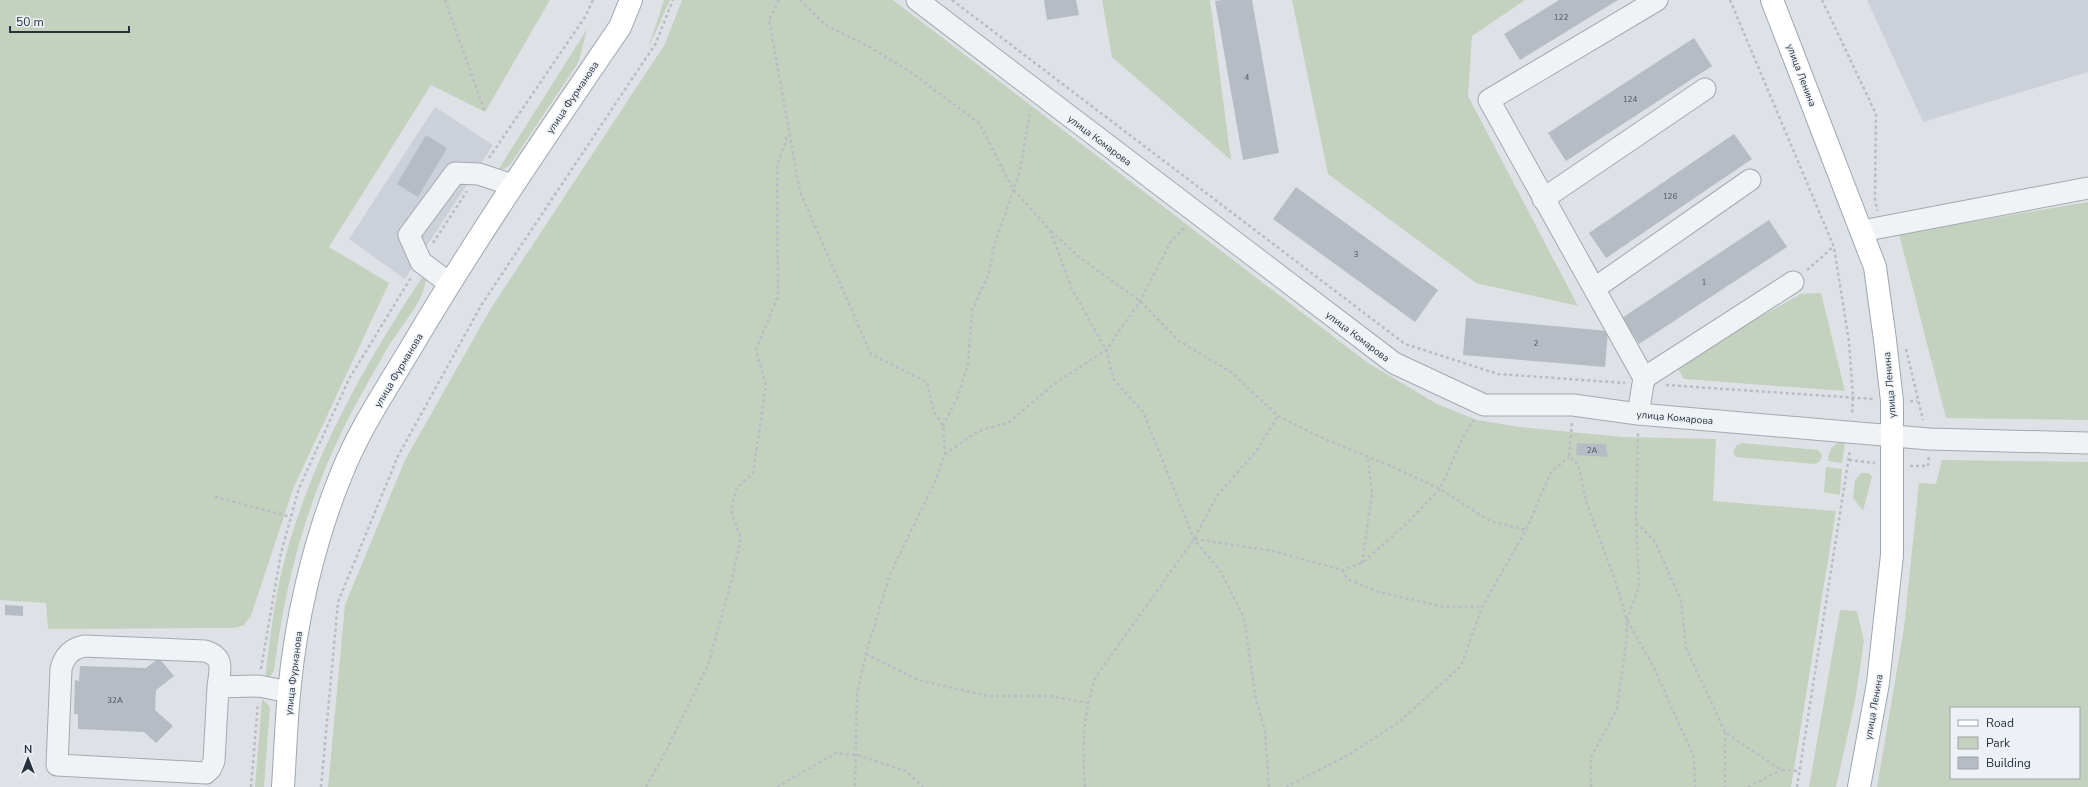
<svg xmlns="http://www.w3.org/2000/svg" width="2088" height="787" viewBox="0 0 2088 787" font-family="'Nunito Sans',sans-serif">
	<rect width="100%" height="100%" fill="#dee2e7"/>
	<g fill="#ccd1d9">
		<path d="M 1867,0 L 2088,0 L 2088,72 L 1923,122 Z"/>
		<path d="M 435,107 L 493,145 L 405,279 L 349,239 Z"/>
	</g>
	<g fill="#c5d1bf" fill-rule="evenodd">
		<path d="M 0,0 L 550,0 L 485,112 L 431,85 L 329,247 L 389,283 L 293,489 L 251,616 L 244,625 L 235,628 L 48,629 L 46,603 L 0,600 Z"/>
		<path d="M 664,0 L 670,0 L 648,49 Z"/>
		<path d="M 682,0 L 893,0 L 1368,363 L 1437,404 L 1477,420 L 1520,427 L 1623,437 L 1716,439 L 1713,501 L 1836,511 L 1791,787 L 328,787 L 345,605 L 405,460 L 491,308 L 665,44 Z"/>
		<path d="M 1102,0 L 1210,0 L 1231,160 L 1112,57 Z"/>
		<path d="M 1292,0 L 1525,0 L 1472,36 L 1468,96 L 1578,306 L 1476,283 L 1328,174 Z"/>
		<path d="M 587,29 L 579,61 L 574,69 L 510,165 L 504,169 L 498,170 Z"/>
		<path d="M 2088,202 L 2088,420 L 1946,418 L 1899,234 Z"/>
		<path d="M 423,276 L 426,279 C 424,302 399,328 387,349 C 373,373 359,398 346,423 C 306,503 285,583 274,671 L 270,677 L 265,679 C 270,639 274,600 284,562 C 311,459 364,365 423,276 Z"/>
		<path d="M 1821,293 L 1845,391 L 1684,379 L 1675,364 L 1801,294 Z"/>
		<path d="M 1742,443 L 1818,450 L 1822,455 L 1820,461 L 1815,464 L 1736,457 L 1733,452 L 1736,446 Z"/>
		<path d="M 1838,443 L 1845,443 L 1842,463 L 1828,461 C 1829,453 1830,447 1838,443 Z"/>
		<path d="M 1942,460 L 2088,462 L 2088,787 L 1877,787 L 1904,628 L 1919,483 L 1936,484 ZM 1951,708 L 2079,708 L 2079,778 L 1951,778 Z"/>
		<path d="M 1826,467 L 1842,469 L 1840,495 L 1824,492 Z"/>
		<path d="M 1861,473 L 1869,473 L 1872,476 L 1863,511 L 1853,498 L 1855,480 Z"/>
		<path d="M 1840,610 L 1857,611 L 1864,641 L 1855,701 L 1836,787 L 1809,787 Z"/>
		<path d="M 262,699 L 270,707 L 264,787 L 255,787 Z"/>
	</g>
	<g fill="#b5bcc4">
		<path d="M 1044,0 L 1076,0 L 1079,15 L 1047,20 Z"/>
		<path d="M 1222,0 L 1252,0 L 1279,153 L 1243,160 L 1215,1 Z"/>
		<path d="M 1559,0 L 1618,0 L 1520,60 L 1504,34 Z"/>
		<path d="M 1694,38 L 1712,66 L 1566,161 L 1548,133 Z"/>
		<path d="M 1734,134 L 1752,159 L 1606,258 L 1589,233 Z"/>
		<path d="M 426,135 L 447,148 L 418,197 L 397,184 Z"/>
		<path d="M 1296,187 L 1438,290 L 1415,322 L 1273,219 Z"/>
		<path d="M 1769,220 L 1787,247 L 1639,344 L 1622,318 Z"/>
		<path d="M 1466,318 L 1608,331 L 1605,367 L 1463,355 Z"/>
		<path d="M 1577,443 L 1606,444 L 1608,457 L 1576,455 Z"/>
		<path d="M 5,605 L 23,606 L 23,616 L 5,615 Z"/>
		<path d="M 159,658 L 174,676 L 156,690 L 155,710 L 173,726 L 156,743 L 144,732 L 78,729 L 78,714 L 74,714 L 75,680 L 79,681 L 80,666 L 146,668 Z"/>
	</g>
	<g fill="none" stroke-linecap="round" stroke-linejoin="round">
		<defs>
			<g id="minor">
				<path d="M 917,0 L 1394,363 L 1484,405 L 1573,405 L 1638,414 L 1929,439 L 2088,443"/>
				<path d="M 1543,199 L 1705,89"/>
				<path d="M 1862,231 L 2088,188"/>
				<path d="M 449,283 L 421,262 L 409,235 L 455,173 L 479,174 L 512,185"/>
				<path d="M 1595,288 L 1750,180"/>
				<path d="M 1644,378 L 1793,282"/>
				<path d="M 1638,414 L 1644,378 L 1489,100 L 1657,0"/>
				<path d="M 218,687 L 214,761 L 211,768 L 206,773 L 57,765 L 61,669 C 64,656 71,649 84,646 L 205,651 C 225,657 220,669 218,687 L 259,686 L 289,692"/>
			</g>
			<g id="major">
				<path d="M 1772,0 L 1875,267 L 1885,340 L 1892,401 L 1892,555 L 1878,683 L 1859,787"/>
				<path d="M 283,787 C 285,756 286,725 289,694 C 295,622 314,541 341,475 C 360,427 389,385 415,341 C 479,233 550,130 620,27 L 631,0"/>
			</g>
		</defs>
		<use href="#minor" stroke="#a3a9b1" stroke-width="23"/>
		<use href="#major" stroke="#9da7b3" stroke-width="24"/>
		<g stroke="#b8bdc2" stroke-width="2.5" stroke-dasharray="3 3" stroke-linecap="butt">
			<path d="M 445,0 L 485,112"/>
			<path d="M 779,0 L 769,20 L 800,192 L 871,354 L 927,382 L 934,412 L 943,426 L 945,454 L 935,482 L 890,574 L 866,654 L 857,693 L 855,787"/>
			<path d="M 800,0 L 827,26 L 868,46 L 909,71 L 979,123 L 1013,189 L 1050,230 L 1072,289 L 1106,350 L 1114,380 L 1143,412 L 1194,539 L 1221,572 L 1244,618 L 1256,700 L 1265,731 L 1269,787"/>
			<path d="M 952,0 L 1405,344 L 1498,374 L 1625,383"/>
			<path d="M 1730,0 L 1834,247 L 1849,342 L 1853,396 L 1852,415"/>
			<path d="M 1822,0 L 1876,114 L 1875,199 L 1877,211"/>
			<path d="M 489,158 L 585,17 L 593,0"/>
			<path d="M 1051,231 L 1079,257 L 1140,301 L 1179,341 L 1231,372 L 1278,416 L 1320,437 L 1393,467 L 1440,489 L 1490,521 L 1526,530"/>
			<path d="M 433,243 L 467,191"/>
			<path d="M 1807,270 L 1833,247"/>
			<path d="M 1906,349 L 1923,420"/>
			<path d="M 1666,385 L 1873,399"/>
			<path d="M 1910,401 L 1917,401"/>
			<path d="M 1572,423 L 1569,457 L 1578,464 L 1587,504 L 1615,580 L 1627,620 L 1654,668 L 1694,757 L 1695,787"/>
			<path d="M 943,426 L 958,396 L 968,364 L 972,310 L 989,273 L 994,246 L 1020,171 L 1030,110"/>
			<path d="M 945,454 L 978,431 L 1008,423 L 1054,384 L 1106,350 L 1140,301 L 1172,240 L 1185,227"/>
			<path d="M 1849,460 L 1875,463"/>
			<path d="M 1910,466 L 1928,466 L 1929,456"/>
			<path d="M 215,497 L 291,517"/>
			<path d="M 1636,523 L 1654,540 L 1681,600 L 1686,648 L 1725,732 L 1781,770 L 1800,771"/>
			<path d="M 1195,539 L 1273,551 L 1342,570 L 1362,563 L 1405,525 L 1440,489 L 1463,437 L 1474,420"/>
			<path d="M 1362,563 L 1372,493 L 1368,458"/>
			<path d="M 1342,570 L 1347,579 L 1379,592 L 1445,607 L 1482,607"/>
			<path d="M 866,654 L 918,680 L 988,696 L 1050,696 L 1087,703"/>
			<path d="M 261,669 L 281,553 L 299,488 L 349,379 L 412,276"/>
			<path d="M 1725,732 L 1725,787"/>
			<path d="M 251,787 L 258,703"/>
			<path d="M 321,787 L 338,602 L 398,456 L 482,304 L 656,43 L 673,0"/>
			<path d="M 646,787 L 667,749 L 708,665 L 732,579 L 741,538 L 731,511 L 736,489 L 753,473 L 766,385 L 756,350 L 778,296 L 777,166 L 788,134"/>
			<path d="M 777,787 L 836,753 L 857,755 L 906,771 L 923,787"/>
			<path d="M 1085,787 C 1082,747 1083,716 1095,678 L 1194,539 L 1217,496 L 1257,450 L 1278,416"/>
			<path d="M 1286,787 L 1350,754 L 1399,722 L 1461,666 L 1482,607 L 1526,530 L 1551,472 L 1569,457"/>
			<path d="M 1591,787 L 1591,757 L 1617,709 L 1627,637 L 1627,620 L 1639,586 L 1636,523 L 1638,431"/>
			<path d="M 1748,787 L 1781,770"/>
			<path d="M 1797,787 L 1850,450"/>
		</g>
		<use href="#minor" stroke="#f0f3f6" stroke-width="21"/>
		<use href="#major" stroke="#fff" stroke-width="22"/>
	</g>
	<g text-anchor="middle" stroke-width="3" stroke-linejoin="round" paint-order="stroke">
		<g font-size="8" fill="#4a5460">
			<text x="1561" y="20">122</text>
			<text x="1247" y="80">4</text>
			<text x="1630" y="102">124</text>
			<text x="1670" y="199">126</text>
			<text x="1356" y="257">3</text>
			<text x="1704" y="285">1</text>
			<text x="1536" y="346">2</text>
			<text x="1592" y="453">2А</text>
			<text x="115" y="703">32А</text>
		</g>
		<g font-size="10" fill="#27313e" stroke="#edf1f5">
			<text transform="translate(1802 75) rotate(69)" y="4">улица Ленина</text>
			<text transform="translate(572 97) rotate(-56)" y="4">улица Фурманова</text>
			<text transform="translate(1100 140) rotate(37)" y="4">улица Комарова</text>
			<text transform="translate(1358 336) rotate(37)" y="4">улица Комарова</text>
			<text transform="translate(398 370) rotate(-59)" y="4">улица Фурманова</text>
			<text transform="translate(1889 385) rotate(-95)" y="4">улица Ленина</text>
			<text transform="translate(1675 417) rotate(5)" y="4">улица Комарова</text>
			<text transform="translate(293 673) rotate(-83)" y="4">улица Фурманова</text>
			<text transform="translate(1873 707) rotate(-80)" y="4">улица Ленина</text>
		</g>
	</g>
	<rect x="1950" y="707" width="130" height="72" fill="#edf1f5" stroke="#9ea4ac"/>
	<rect x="1958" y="720" width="20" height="6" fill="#ffffff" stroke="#9ea4ac"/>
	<text x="1986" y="727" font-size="12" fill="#27313e">Road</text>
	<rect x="1958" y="737" width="20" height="12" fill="#c5d1bf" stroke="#9ea4ac"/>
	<text x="1986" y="747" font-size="12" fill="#27313e">Park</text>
	<rect x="1958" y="757" width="20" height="12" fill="#b5bcc4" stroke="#9ea4ac"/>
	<text x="1986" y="767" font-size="12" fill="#27313e">Building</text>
	<g transform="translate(28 759)" stroke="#edf1f5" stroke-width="3" paint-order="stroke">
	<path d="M0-3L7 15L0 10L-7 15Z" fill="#27313e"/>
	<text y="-6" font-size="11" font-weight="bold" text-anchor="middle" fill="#27313e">N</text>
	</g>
	<path d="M10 26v6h119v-6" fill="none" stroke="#27313e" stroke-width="2"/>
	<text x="16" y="26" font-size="12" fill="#27313e" stroke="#edf1f5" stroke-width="3" paint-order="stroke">50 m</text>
</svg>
